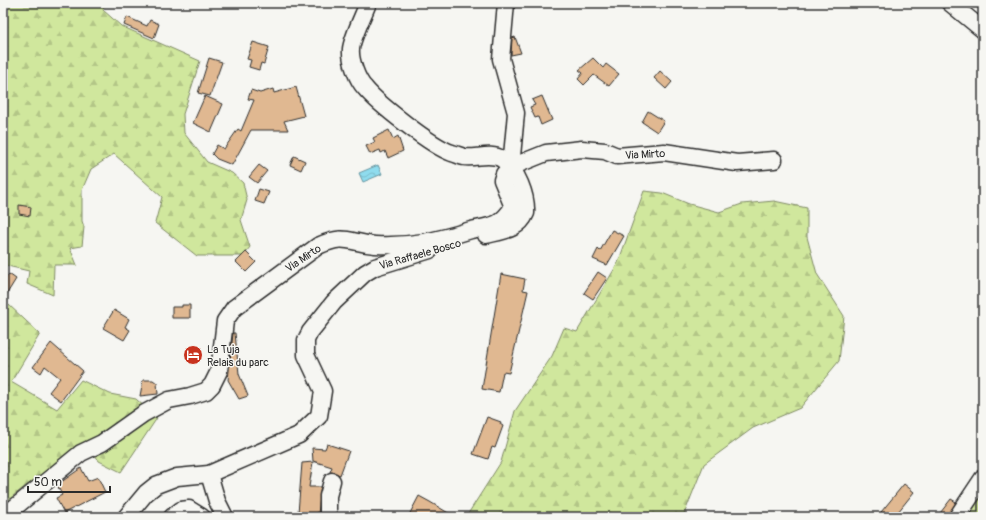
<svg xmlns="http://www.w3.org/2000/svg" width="986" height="520" viewBox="0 0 986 520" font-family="Pangolin,sans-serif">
	<defs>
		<pattern id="forest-firs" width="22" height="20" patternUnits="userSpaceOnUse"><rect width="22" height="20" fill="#d0e79d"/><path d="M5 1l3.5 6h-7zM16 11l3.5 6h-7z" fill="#b3c687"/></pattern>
		<pattern id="water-waves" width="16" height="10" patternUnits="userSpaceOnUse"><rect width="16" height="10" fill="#8fdcee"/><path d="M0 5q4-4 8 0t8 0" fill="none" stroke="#7cbdcc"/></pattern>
	</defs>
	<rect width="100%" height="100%" fill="#f6f6f2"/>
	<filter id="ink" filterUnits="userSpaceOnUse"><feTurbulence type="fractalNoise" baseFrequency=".025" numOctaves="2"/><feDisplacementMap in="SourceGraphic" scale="8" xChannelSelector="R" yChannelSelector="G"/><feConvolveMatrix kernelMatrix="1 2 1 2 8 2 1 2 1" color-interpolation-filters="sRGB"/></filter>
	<g filter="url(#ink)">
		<path fill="#d0e79d" stroke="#7e8964" d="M 983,486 L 983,517 L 963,517 Z"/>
		<g fill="url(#forest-firs)" stroke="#7e8964">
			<path d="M 3,3 L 105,3 L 103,10 L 121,26 L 200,61 L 183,114 L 184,133 L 207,162 L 232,173 L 243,183 L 247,200 L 241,220 L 250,247 L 243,256 L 197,256 L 155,223 L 162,197 L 114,154 L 91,169 L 82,190 L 82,221 L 84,227 L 82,246 L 70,248 L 77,265 L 54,265 L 53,295 L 27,284 L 29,271 L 3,265 Z"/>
			<path d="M 644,191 L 662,193 L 689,204 L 719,212 L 742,204 L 774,201 L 807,208 L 807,237 L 817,274 L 844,316 L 839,361 L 800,408 L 753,428 L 704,464 L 683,517 L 466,517 L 501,462 L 515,411 L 552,356 L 564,328 L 577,332 L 618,263 Z"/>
			<path d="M 9,305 L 40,334 L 11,382 L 57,409 L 81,380 L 110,394 L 136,399 L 157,418 L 121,472 L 99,461 L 92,450 L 27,485 L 3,504 L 3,313 Z"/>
		</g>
		<path fill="url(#water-waves)" stroke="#6795a0" d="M 378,165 L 382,174 L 363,182 L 359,173 Z"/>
		<g fill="#e0b891" stroke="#2b2b2b">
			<path d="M 127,17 L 147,26 L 150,20 L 159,24 L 154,38 L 124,25 Z"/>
			<path d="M 515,37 L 521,53 L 511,55 L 512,38 Z"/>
			<path d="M 253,42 L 269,47 L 264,64 L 261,63 L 259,70 L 249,67 L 251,60 L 247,59 Z"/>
			<path d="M 209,58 L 222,62 L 210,96 L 198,93 Z"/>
			<path d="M 593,58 L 603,68 L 606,64 L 619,74 L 609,86 L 594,75 L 584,85 L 578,79 L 583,73 L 579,70 Z"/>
			<path d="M 660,71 L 672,82 L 666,89 L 654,78 Z"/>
			<path d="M 296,87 L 304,116 L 284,121 L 288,130 L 251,130 L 232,165 L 217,159 L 212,154 L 217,145 L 224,149 L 238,129 L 241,131 L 254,100 L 248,99 L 251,90 L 260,93 L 273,89 L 274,93 Z"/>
			<path d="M 205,96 L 223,104 L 211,132 L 193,123 Z"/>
			<path d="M 542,96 L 552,120 L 541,125 L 538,117 L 535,118 L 530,107 L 535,105 L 532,100 Z"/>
			<path d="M 648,111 L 664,121 L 657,132 L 642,122 Z"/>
			<path d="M 389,130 L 393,139 L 398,136 L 403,151 L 388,158 L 385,151 L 381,153 L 380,150 L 370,154 L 366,146 L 375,142 L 373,138 Z"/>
			<path d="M 294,156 L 305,161 L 301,170 L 290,165 Z"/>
			<path d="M 259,165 L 267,171 L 257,183 L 249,177 Z"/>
			<path d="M 259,189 L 269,192 L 264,204 L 255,201 Z"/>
			<path d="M 19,205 L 31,207 L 30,216 L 19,214 Z"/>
			<path d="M 612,230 L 624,236 L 607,265 L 593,259 L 598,249 L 600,251 Z"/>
			<path d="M 246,252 L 256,262 L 246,272 L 236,262 Z"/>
			<path d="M 598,272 L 607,278 L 593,299 L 584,293 Z"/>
			<path d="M 3,274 L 7,277 L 9,274 L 16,279 L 3,300 Z"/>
			<path d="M 501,274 L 525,279 L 523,290 L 528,291 L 509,373 L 503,372 L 499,392 L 482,389 Z"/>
			<path d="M 182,305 L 190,305 L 190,318 L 172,318 L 172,307 L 182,307 Z"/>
			<path d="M 114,310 L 129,319 L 125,327 L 130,330 L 124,340 L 103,328 Z"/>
			<path d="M 233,333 L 235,333 L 239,374 L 248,396 L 239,399 L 228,380 Z"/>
			<path d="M 51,343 L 83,371 L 61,401 L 49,392 L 60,378 L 45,366 L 41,373 L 33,367 Z"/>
			<path d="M 143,380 L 153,380 L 157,383 L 158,394 L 140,396 Z"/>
			<path d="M 487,417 L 501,422 L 500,424 L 503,426 L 495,448 L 492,447 L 488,459 L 473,454 Z"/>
			<path d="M 327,444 L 349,451 L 340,475 L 330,472 L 332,467 L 313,461 L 312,448 L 325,449 Z"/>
			<path d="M 313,462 L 309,487 L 321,487 L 318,514 L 298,513 L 302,463 Z"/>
			<path d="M 81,468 L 88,481 L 98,477 L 105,492 L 64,513 L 56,498 L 62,495 L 57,485 Z"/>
			<path d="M 904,484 L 914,492 L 894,517 L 877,517 Z"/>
			<path d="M 419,496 L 430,502 L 455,517 L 408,517 Z"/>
			<path d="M 951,499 L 956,502 L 948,517 L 937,517 Z"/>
		</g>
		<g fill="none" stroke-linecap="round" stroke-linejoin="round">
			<defs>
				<g id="minor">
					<path d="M 368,3 C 364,14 352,38 351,49 C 350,60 357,80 365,88 C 378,104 433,147 452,153 C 456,154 460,156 464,157 C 476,159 490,152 502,159 C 517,169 527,196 526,213 C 519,230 502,231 486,235"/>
					<path d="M 506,3 L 501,59 L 516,113 L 511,167"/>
					<path d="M 950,3 L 983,30"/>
					<path d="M 209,474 L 217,501 L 225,517"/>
					<path d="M 3,517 L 81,453 L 102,443 L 143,414 L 169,400 L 190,396 L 206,391 L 212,385 L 219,371 L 225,321 L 234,308 L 318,246 C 347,233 348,243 375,245 C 409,247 439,240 471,230 C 480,228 490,227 498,223 C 504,219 509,213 513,207 L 502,180 L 504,174 L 511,167 L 546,153 L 582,149 L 605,151 L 617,156 L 664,152 L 737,163 L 774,160"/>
					<path d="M 126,517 L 146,493 L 156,485 L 177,477 L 209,474 L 299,435 L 319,416 L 323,391 L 306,355 L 306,340 L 310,332 L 334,302 L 365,273 L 375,267 L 430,250"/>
					<path d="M 172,517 L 181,510 L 189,509 L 202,517"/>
					<path d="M 328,517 L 328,496 L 332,481"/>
					<path d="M 957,517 L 983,478"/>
				</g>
			</defs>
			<use href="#minor" stroke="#2b2b2b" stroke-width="19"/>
			<use href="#minor" stroke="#f6f6f2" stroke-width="16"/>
		</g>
	</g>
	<defs>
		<symbol id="hotel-disc" viewBox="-11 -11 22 22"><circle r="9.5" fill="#c8321e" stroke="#f6f6f2"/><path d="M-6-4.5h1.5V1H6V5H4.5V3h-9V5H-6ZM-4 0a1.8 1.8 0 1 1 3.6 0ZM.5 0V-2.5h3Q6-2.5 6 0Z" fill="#fff"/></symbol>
	</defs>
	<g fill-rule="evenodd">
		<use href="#hotel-disc" x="182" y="344" width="22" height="22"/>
	</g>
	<g text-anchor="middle" stroke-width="3" stroke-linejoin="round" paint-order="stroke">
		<g font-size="11" fill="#2b2b2b" stroke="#f6f6f2">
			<text transform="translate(645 154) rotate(-3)" y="4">Via Mirto</text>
			<text transform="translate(420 254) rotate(-16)" y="4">Via Raffaele Bosco</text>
			<text transform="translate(303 258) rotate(-34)" y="4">Via Mirto</text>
		</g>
		<g font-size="11" fill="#2b2b2b" stroke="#f6f6f2" text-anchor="start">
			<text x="207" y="353">La Tuja<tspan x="207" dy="13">Relais du parc</tspan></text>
		</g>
	</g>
	<rect width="986" height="520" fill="none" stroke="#f6f6f2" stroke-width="16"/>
	<rect x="8" y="8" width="970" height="504" fill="none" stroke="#2b2b2b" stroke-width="1.5" filter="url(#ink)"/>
	<path d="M28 486v6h82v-6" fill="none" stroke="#2b2b2b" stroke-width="2"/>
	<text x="34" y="486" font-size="12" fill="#2b2b2b" stroke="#f6f6f2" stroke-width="3" paint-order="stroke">50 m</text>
</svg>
